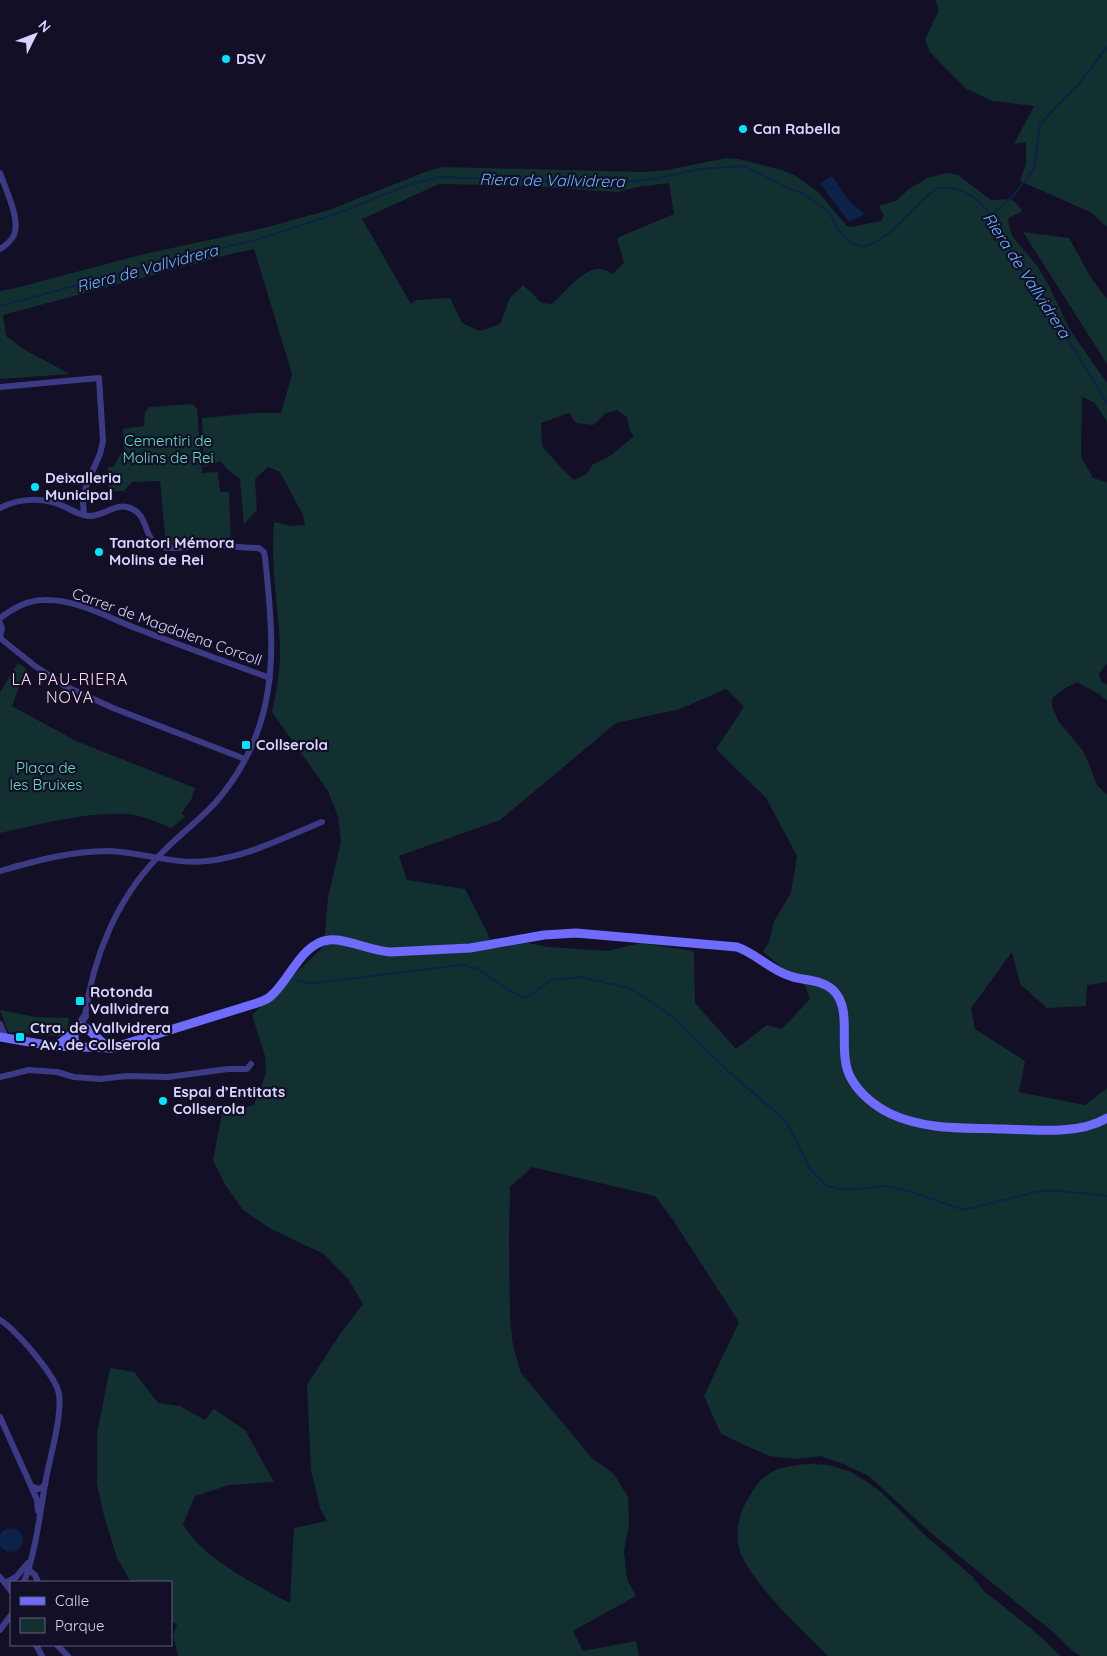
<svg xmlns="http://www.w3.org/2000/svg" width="1107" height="1656" viewBox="0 0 1107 1656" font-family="Quicksand,sans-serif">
	<rect width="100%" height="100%" fill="#130f26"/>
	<g fill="#12302f" fill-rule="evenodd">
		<path d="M 935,0 L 1107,0 L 1107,227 L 1090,212 L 1020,181 L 1026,164 L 1026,142 L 1014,144 L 1034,106 L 992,101 L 965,88 L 930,52 L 925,39 L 939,10 Z"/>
		<path d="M 726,158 L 738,159 L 782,170 L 796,176 L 819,193 L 847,226 L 850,227 L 881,221 L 884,216 L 879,206 L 897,200 L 909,189 L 928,178 L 946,173 L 958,175 L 991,200 C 1008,200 1011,195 1022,210 C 1019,215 1012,214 1008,219 L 1009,227 L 1013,237 L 1038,267 L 1048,284 L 1070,330 L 1107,383 L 1107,422 L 1095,403 L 1082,397 L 1081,457 L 1093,478 L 1107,482 L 1107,663 L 1099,674 L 1101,681 L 1107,685 L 1107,701 L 1099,694 L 1077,682 L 1065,688 L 1052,698 L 1052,707 L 1059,722 L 1084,752 L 1097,785 L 1107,795 L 1107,982 L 1087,985 L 1086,1006 L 1047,1008 L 1020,984 L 1012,952 L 971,1008 L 975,1029 L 1025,1061 L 1019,1092 L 1085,1105 L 1107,1088 L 1107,1656 L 1081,1656 L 1073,1651 L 1053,1632 L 932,1534 L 869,1476 L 843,1464 L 821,1456 L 795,1459 L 769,1456 L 721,1434 L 704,1396 L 739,1322 L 673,1220 L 655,1196 L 532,1167 L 510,1187 L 509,1240 L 510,1318 L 513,1346 L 521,1373 L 592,1458 L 614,1474 L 628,1497 L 629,1524 L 624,1551 L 627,1579 L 636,1596 L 573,1631 L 583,1651 L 636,1641 L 639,1656 L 178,1656 L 173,1635 L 177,1625 L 171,1621 L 171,1582 L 131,1582 L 117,1558 L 104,1516 L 97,1484 L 97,1434 L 110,1368 L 134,1372 L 158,1403 L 180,1406 L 205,1420 L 214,1409 L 245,1430 L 274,1482 L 229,1485 L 195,1496 L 183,1524 C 200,1557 258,1586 290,1603 L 294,1528 L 327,1521 L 320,1508 L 311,1470 L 307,1385 L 340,1334 L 363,1304 L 348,1279 L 324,1254 L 269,1228 L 243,1210 L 226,1186 L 213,1160 L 222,1114 L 254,1105 L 266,1073 L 265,1056 L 252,1015 L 324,946 L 328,897 L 341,842 L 338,816 L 328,791 L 272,712 C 277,689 281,667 280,644 C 278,603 270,563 274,522 L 292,526 L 305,525 L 303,515 L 280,472 L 268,467 L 255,479 L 257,510 L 244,524 L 240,479 L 227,469 L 220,461 L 204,467 L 202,418 L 255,413 L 281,413 L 292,374 L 254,249 L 231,254 L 3,315 L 6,336 L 25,350 L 70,374 L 0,379 L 0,291 L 16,288 L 140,255 L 268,227 L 329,210 L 428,171 L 443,167 L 644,172 L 667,170 ZM 669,183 L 674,214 L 617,238 L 624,263 L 612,274 C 609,272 604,269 600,269 C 582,268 565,293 552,304 L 542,303 L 523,285 L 510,298 L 500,324 L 480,331 L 462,323 L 450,298 L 416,300 L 411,304 L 362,219 L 439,184 L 528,186 L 617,192 L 638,187 ZM 617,410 L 627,417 L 630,431 L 634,436 L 610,456 L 592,465 L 587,474 L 574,480 L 562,469 L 542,446 L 541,423 L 569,413 L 576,423 L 593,425 L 606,413 ZM 726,689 L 744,707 L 716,749 L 766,798 L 797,856 L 791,893 L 774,921 L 769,942 L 763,952 L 805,986 L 810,999 L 782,1029 L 767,1025 L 736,1049 L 695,1003 L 694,951 L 641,943 L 608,951 L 548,947 L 528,943 L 491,949 L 488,934 L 465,889 L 407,880 L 399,856 L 500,820 L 616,723 L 680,709 Z"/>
		<path d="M 1023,232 L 1069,238 L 1090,276 L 1106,298 L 1107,297 L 1107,364 Z"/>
		<path d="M 193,404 L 197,409 L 202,473 L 218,472 L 220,492 L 229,492 L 231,541 L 166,545 L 160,481 L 132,482 L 124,491 L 108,491 L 108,467 L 113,467 L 124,449 L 123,429 L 144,426 L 145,412 L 149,407 Z"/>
		<path d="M 18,663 L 26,669 L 12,706 L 76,741 L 195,788 L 192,798 L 182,813 L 185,817 L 171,828 C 157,822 142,815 127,814 C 84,812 41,824 0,833 L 0,692 Z"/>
		<path d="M 0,1010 L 36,1017 L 69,1018 L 66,1037 L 8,1032 Z"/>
		<path d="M 809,1464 L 829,1465 L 849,1471 L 866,1481 L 882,1493 L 926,1536 L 972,1576 L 984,1591 L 1033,1630 L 1061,1656 L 828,1656 C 803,1631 744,1577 738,1544 C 735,1528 741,1510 749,1497 C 764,1470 780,1466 809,1464 Z"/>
	</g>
	<g fill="#0c2248">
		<path d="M 832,176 L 851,203 L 865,214 L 849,222 L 820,183 Z"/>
		<circle cx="11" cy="1540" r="12"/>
	</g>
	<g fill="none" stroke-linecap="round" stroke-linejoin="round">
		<g stroke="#0c2248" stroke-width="2">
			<path d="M 991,215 L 1014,195 L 1034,169 L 1040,124 L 1078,85 L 1107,47"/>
			<path d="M 0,306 L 170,260 L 259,239 L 339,213 L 410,184 L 439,177 L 602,183 L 648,180 L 700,169 L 744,166 L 786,187 L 804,194 L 829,212 L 839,231 L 852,244 L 864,247 C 897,235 911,208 937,188 C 953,187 966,190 979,202 C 997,218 1005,242 1017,262 C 1047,310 1080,355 1107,404"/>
			<path d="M 295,981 L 312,983 L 463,965 L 478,969 L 507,989 L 525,998 L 535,992 L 551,980 L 580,977 L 629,988 L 650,1001 L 675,1019 L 730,1073 L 786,1121 L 810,1169 L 827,1186 L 845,1190 L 885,1186 L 905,1190 L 964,1210 L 1039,1191 L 1061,1191 L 1107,1196"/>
		</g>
		<g stroke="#3d3a85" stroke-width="6">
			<path d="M 0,173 C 5,188 21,220 14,235 C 11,241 5,246 0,249"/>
			<path d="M 0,387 L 99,378 L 103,441 L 100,454 L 86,486 L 83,502 L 84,515"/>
			<path d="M 0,508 C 19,498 43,497 63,506 C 72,510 80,516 91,516 C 107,515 118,500 134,510 C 148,517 144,540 160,546 C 173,551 192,545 206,545 C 223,545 241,548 259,548 L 264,552 L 265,557 C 271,615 278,674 258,730 C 249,756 234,781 216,802 C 198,822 176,837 158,857 C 116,900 93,958 85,1016"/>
			<path d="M 0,618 C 14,608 27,600 45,600 C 77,599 109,618 138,629 C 182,646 226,662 270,678"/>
			<path d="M 0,623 L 2,628 L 0,637"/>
			<path d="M 0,638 L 35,666 L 65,686 L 113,708 L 245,759"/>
			<path d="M 0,871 C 35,861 71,851 108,851 C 142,852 173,865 207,861 C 247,857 285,837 322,822"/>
			<path d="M 0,1024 L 6,1038"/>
			<path d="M 0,1077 L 29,1070 L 57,1072 L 74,1077 L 100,1079 L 127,1076 L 168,1077 L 228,1069 L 247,1069 L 251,1064"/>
			<path d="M 0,1320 C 17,1331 51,1371 58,1390 C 64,1408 51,1454 47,1474 C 40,1509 37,1549 24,1582"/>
			<path d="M 0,1417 L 31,1486 L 38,1489 L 42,1488 L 45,1484"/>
			<path d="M 31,1486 L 37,1500 L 38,1511"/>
			<path d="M 28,1569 L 35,1575 L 38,1582"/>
			<path d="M 0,1577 L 11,1591"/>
			<path d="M 5,1583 L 16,1577 L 28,1563"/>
			<path d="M 0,1630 L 11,1615"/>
			<path d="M 36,1645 L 42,1656"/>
			<path d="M 57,1645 L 68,1656"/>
		</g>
		<path stroke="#3d3a85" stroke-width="8" d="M 77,1029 L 85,1016"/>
		<g stroke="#6f6bff" stroke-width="9">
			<path d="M 74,1032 L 74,1041 L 78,1045 L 82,1047 L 112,1048 L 257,1003 C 262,1001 267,1000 271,996 C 290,980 301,943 329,940 C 345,938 371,951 390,952 L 470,948 L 544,935 L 576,933 L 737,947 C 757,954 770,970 790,976 C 804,981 821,979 833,990 C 855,1011 835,1053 852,1080 C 860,1094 876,1107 891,1114 C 904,1120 920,1124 935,1126 C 957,1129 980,1128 1003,1129 C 1034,1130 1079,1135 1107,1118"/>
			<path d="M 0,1037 L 52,1046 L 80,1047"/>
			<path d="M 55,1046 C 66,1042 75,1029 81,1027 C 90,1026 100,1044 110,1048"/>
		</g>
	</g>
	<g fill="#00e5ff" stroke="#130f26" stroke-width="2">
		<circle cx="226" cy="59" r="5"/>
		<circle cx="743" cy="129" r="5"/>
		<circle cx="35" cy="487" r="5"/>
		<circle cx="99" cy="552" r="5"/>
		<rect x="241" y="740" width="10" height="10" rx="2.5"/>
		<rect x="75" y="996" width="10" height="10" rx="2.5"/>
		<rect x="15" y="1032" width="10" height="10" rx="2.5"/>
		<circle cx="163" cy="1101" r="5"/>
	</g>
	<g text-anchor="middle" stroke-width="4.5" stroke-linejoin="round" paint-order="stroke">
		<g font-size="15" font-weight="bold" fill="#d9d4ff" stroke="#130f26" text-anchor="start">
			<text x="236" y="64">DSV</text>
			<text x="753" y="134">Can Rabella</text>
			<text x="45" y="483">Deixalleria<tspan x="45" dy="17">Municipal</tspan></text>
			<text x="109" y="548">Tanatori Mémora<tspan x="109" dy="17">Molins de Rei</tspan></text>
			<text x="256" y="750">Collserola</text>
			<text x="90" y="997">Rotonda<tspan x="90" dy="17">Vallvidrera</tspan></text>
			<text x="30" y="1033">Ctra. de Vallvidrera<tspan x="30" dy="17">- Av. de Collserola</tspan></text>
			<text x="173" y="1097">Espai d’Entitats<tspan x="173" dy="17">Collserola</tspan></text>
		</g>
		<g font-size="15" fill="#5fe0c0" stroke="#130f26">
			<text x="168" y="446">Cementiri de<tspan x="168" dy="17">Molins de Rei</tspan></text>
			<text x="46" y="773">Plaça de<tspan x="46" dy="17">les Bruixes</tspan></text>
		</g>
		<g font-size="15" fill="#d9d4ff" stroke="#130f26">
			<text transform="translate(167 627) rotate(20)" y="5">Carrer de Magdalena Corcoll</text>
		</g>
		<g font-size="16" font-style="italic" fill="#62b6ff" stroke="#130f26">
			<text transform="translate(552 180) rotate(1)" y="6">Riera de Vallvidrera</text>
			<text transform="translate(147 268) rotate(-15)" y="6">Riera de Vallvidrera</text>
			<text transform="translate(1027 275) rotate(57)" y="6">Riera de Vallvidrera</text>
		</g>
		<g font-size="16" letter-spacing="1" fill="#ffd6f0" stroke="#130f26">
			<text x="70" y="685">LA PAU-RIERA<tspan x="70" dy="18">NOVA</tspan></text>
		</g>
	</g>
	<rect x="10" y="1581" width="162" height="65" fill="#130f26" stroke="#625e7d"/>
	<rect x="20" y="1597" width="25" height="8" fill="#6f6bff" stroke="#625e7d"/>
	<text x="55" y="1606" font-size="15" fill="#d9d4ff">Calle</text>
	<rect x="20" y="1618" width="25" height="15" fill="#12302f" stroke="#625e7d"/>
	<text x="55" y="1631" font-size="15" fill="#d9d4ff">Parque</text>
	<g transform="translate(35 35) rotate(48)" stroke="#130f26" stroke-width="4" paint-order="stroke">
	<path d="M0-4L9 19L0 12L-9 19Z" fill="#d9d4ff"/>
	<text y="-8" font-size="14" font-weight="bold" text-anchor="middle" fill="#d9d4ff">N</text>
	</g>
</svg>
